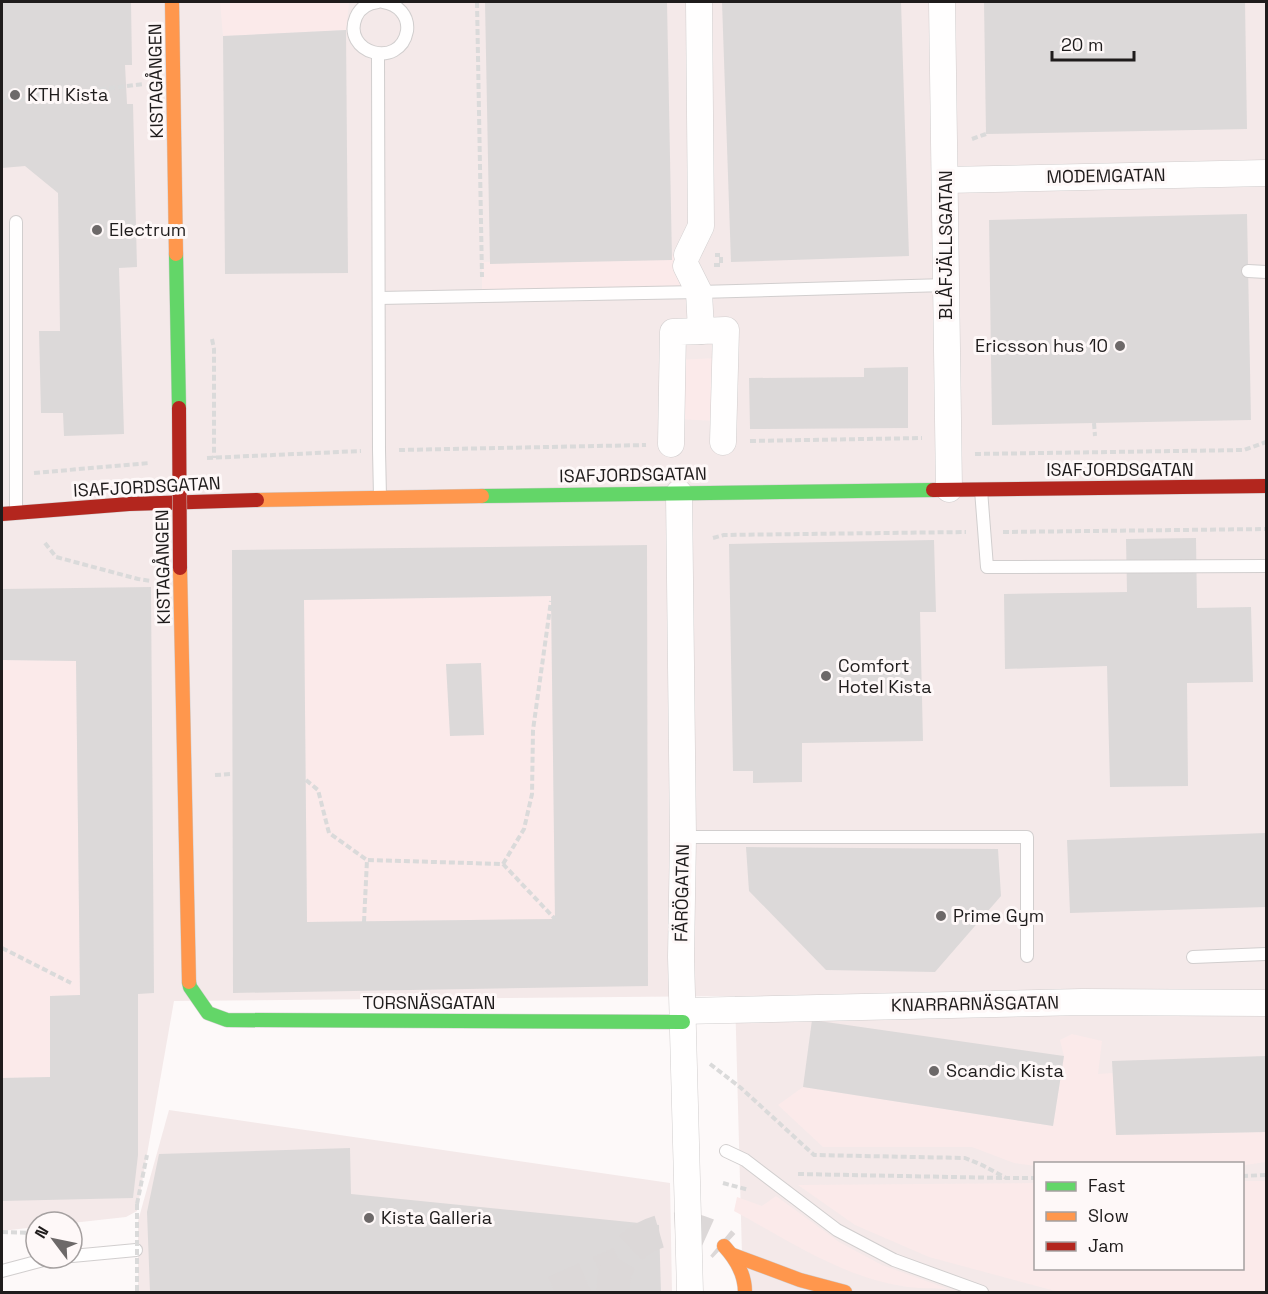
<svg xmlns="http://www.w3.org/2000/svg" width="1268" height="1294" viewBox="0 0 1268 1294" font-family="'Space Grotesk',sans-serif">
	<rect width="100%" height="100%" fill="#fdf9f9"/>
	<g fill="#f4e9e9" fill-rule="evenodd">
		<path d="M 2,2 L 1266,2 L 1266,1292 L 743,1292 L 735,996 L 174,1001 L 137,1211 L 126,1217 L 72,1223 L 36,1222 L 36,1227 L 2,1231 ZM 1036,1164 L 1242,1164 L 1242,1268 L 1036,1268 Z"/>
		<path d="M 169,1110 L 670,1183 L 672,1292 L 138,1292 L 138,1221 Z"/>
	</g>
	<g fill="#fbeaea">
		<path d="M 220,2 L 352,2 L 349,3 L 346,30 L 223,36 Z"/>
		<path d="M 687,255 L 699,292 L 482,296 L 482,262 Z"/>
		<path d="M 717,358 L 716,421 L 677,419 L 676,360 Z"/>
		<path d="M 551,596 L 555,919 L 307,922 L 304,600 Z"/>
		<path d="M 2,660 L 76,661 L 80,995 L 50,996 L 50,1077 L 2,1078 Z"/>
		<path d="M 1072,1034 L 1102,1041 L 1098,1074 L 1113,1073 L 1117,1135 L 1266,1132 L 1266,1162 L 1245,1165 L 1036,1164 L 1035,1166 L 1014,1163 L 972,1147 L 823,1147 L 778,1105 L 803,1087 L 1053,1126 L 1064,1056 L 1060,1040 Z"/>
		<path d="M 1243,1181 L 1266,1181 L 1266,1292 L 1059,1292 L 929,1257 L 855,1225 L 798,1185 L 1035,1183 L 1036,1268 L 1242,1268 Z"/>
		<path d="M 776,1196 L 839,1242 L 882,1265 L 948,1289 C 933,1288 917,1289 902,1286 C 840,1276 788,1240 734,1211 L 737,1197 L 762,1206 Z"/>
	</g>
	<g fill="#dcd9d9" fill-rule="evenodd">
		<path d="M 2,2 L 131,2 L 132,65 L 125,65 L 127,104 L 133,104 L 137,267 L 119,268 L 124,434 L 64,436 L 63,413 L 41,413 L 39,331 L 60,331 L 58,193 L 25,166 L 2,168 Z"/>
		<path d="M 485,2 L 667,2 L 672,260 L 490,264 Z"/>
		<path d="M 722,2 L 901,2 L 909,256 L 731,262 Z"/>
		<path d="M 984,2 L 1245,2 L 1247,129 L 986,134 Z"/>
		<path d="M 346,30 L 348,273 L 225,274 L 223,36 Z"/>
		<path d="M 1247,214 L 1251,420 L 992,425 L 989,220 Z"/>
		<path d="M 908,367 L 908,428 L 750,429 L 749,378 L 864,377 L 864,368 Z"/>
		<path d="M 1196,538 L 1197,608 L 1251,607 L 1253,682 L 1187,683 L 1188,786 L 1110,787 L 1107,666 L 1005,669 L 1004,594 L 1127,592 L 1126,539 Z"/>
		<path d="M 934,540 L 936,612 L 920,612 L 923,741 L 802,743 L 802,782 L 753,783 L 753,771 L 733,771 L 729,544 Z"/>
		<path d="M 647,545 L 648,986 L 233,993 L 232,550 ZM 551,596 L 555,919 L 307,922 L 304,600 Z"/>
		<path d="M 151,587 L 154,993 L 138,994 L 138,1155 L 133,1198 L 2,1201 L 2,1078 L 50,1077 L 50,996 L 80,995 L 76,661 L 2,660 L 2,589 Z"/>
		<path d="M 481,663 L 484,735 L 450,736 L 446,664 Z"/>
		<path d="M 1266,833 L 1266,907 L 1070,913 L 1067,840 Z"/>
		<path d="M 746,847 L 998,849 L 1001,896 L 935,972 L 826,970 L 749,891 Z"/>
		<path d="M 812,1020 L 1064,1056 L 1053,1126 L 803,1087 Z"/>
		<path d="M 1266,1056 L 1266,1132 L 1116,1135 L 1112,1061 Z"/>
		<path d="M 350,1148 L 351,1194 L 659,1225 L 661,1292 L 150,1292 L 147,1212 L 159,1154 Z"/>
	</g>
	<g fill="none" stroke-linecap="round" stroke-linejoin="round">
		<g stroke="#dcd8d8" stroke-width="33" stroke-dasharray="33 16" stroke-linecap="butt">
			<path d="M 555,1292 L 620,1263"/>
			<path d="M 613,1292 C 611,1235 685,1209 724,1246"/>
		</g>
		<defs>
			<g id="lane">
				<path d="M 378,2 C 368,3 360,8 356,17 C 341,53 400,70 407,31 C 409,16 398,4 383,2"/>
				<path d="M 378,54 L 379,450 L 380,497"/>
				<path d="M 1248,271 L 1266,272"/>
				<path d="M 379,298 L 699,292 L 946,285"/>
				<path d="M 981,490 L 987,567 L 1266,566"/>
				<path d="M 16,512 L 16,222"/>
				<path d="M 683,837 L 1027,837 L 1027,956"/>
				<path d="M 1193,957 L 1266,954"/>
				<path d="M 726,1151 L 745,1160 L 837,1230 L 894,1260 L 982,1292"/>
				<path d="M 72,1256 L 136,1250"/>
				<path d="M 2,1271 L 51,1258"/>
			</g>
			<g id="street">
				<path d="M 942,2 L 949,489"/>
				<path d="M 946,180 L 1266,173"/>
				<path d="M 687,255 L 701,226 L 699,2"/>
				<path d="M 701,331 L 726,330 L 723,442"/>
				<path d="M 671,444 L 673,332 L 701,331 L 699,292 L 686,266"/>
				<path d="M 679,493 L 683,837 L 681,957 L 690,1292"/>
				<path d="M 683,1011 L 1082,1002 L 1266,1003"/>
			</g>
			<g id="fast">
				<path d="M 176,254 L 179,408"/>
				<path d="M 482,496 L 933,490"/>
				<path d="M 189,982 L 190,987 L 208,1013 L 227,1020 L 683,1022"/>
			</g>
			<g id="slow">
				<path d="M 172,2 L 176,254"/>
				<path d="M 257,500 L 482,496"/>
				<path d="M 180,568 L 189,982"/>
				<path d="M 724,1246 C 736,1259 745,1274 745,1292"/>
				<path d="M 733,1255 L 800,1280 L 845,1292"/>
			</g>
			<g id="jam">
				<path d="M 933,490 L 1266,486"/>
				<path d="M 2,514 L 129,504 L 257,500"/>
			</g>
		</defs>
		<use href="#lane" stroke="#d1cece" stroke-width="14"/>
		<use href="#street" stroke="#d1cece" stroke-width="27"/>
		<use href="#fast" stroke="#d1cece" stroke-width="15"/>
		<use href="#slow" stroke="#d1cece" stroke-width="15"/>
		<use href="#jam" stroke="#d1cece" stroke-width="15"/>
		<g stroke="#dadada" stroke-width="4" stroke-dasharray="6 3" stroke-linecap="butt">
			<path d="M 477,2 L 482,277"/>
			<path d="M 2,102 L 143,84"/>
			<path d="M 972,139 L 986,134"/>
			<path d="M 714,265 L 721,265 L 721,255 L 715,255"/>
			<path d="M 212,339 L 214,349 L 214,458"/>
			<path d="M 1094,423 L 1095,436"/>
			<path d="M 1265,433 L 1266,433"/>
			<path d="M 750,441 L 922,438"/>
			<path d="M 399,450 L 646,445"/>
			<path d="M 975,454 L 1244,450 L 1266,442"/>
			<path d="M 207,458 L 361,451"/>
			<path d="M 34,473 L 149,463"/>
			<path d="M 1003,532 L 1266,529"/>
			<path d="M 713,538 L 724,535 L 966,532"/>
			<path d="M 45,543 L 56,557 L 138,579 L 151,581"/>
			<path d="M 215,775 L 232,774"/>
			<path d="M 306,780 L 318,790 L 329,833 L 367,860"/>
			<path d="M 503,864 L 524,829 L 532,794 L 533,730 L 551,601"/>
			<path d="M 364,922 L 367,860 L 503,864 L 555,919"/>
			<path d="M 2,948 L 71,983"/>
			<path d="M 710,1064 L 741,1088 L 814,1155 L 965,1158 L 982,1165 L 1006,1178 L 1036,1178"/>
			<path d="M 798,1174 L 1004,1178"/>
			<path d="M 1242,1176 L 1266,1175"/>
			<path d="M 723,1183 L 749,1190"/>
			<path d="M 137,1204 L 147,1155"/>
			<path d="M 2,1232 L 36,1233"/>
		</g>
		<use href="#lane" stroke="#fffefe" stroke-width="12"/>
		<use href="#street" stroke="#fffefe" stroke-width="26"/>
		<use href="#fast" stroke="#63d668" stroke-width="14"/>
		<use href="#slow" stroke="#ff974d" stroke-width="14"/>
		<use href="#jam" stroke="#b3261e" stroke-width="14"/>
		<defs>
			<path id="jam-bridge" d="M 179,408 L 180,568"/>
		</defs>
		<use href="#jam-bridge" stroke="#d1cece" stroke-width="15" stroke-linecap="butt"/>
		<path stroke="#dadada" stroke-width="4" stroke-dasharray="6 3" stroke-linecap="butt" d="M 137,1204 L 137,1292"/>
		<use href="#jam-bridge" stroke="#b3261e" stroke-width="14"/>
	</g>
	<g fill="#6d6969" stroke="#fef8f8" stroke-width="2">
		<circle cx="15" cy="95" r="6"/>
		<circle cx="97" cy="230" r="6"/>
		<circle cx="1120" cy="346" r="6"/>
		<circle cx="826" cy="676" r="6"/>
		<circle cx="941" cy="916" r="6"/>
		<circle cx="934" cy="1071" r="6"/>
		<circle cx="369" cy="1218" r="6"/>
	</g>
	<g text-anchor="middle" stroke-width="6" stroke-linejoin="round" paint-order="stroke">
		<g font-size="18" fill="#1f1c1c" stroke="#fef8f8">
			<text transform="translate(156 81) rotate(-91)" y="6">KISTAGÅNGEN</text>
			<text transform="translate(1106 176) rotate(-1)" y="6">MODEMGATAN</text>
			<text transform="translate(946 245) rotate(-90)" y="6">BLÅFJÄLLSGATAN</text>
			<text x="1120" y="476">ISAFJORDSGATAN</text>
			<text transform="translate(633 475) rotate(-1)" y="6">ISAFJORDSGATAN</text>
			<text transform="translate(147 487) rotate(-3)" y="6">ISAFJORDSGATAN</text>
			<text transform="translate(163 567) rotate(-91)" y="6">KISTAGÅNGEN</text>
			<text transform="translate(682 893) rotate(-89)" y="6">FÄRÖGATAN</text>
			<text x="429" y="1009">TORSNÄSGATAN</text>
			<text transform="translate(975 1004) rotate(-1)" y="6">KNARRARNÄSGATAN</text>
		</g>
		<g font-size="18" fill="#1f1c1c" stroke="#fef8f8" text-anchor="start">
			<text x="27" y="101">KTH Kista</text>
			<text x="109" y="236">Electrum</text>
			<text x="1108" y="352" text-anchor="end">Ericsson hus 10</text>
			<text x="838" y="672">Comfort<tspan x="838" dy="21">Hotel Kista</tspan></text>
			<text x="953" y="922">Prime Gym</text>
			<text x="946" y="1077">Scandic Kista</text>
			<text x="381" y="1224">Kista Galleria</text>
		</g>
	</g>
	<rect width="1268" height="1294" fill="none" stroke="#1f1c1c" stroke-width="6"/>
	<rect x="1034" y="1162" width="210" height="108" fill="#fef8f8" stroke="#a5a0a0" stroke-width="1.5"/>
	<rect x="1046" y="1182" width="30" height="9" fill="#63d668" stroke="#a5a0a0" stroke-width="1.5"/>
	<text x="1088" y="1192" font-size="18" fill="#1f1c1c">Fast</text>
	<rect x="1046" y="1212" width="30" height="9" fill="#ff974d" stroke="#a5a0a0" stroke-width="1.5"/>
	<text x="1088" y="1222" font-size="18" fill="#1f1c1c">Slow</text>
	<rect x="1046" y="1242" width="30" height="9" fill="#b3261e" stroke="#a5a0a0" stroke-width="1.5"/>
	<text x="1088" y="1252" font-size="18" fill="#1f1c1c">Jam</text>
	<g transform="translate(54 1240) rotate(302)"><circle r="28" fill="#fef8f8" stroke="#a5a0a0" stroke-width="1.5"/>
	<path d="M0-4.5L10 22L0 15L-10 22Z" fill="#6d6969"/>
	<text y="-9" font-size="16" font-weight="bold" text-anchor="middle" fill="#1f1c1c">N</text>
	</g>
	<path d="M1052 51v9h82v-9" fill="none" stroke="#1f1c1c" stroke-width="3"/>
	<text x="1061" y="51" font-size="18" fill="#1f1c1c" stroke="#fef8f8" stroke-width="4.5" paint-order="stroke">20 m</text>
</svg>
